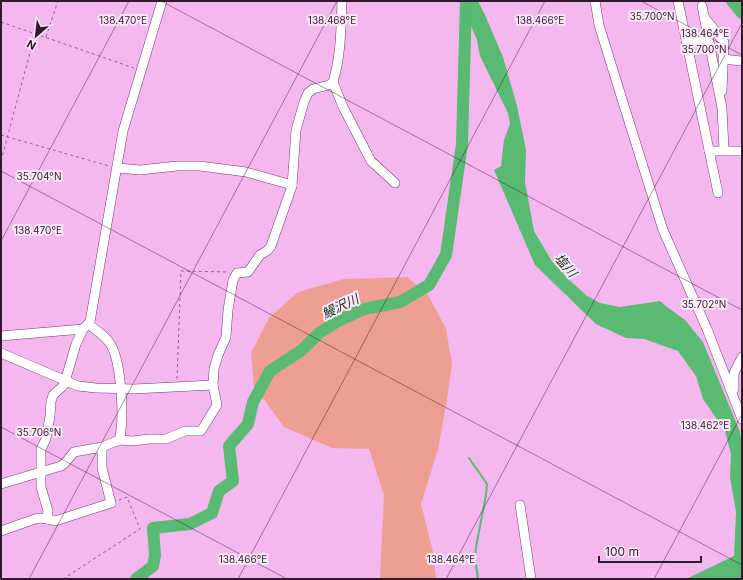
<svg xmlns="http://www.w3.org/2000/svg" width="743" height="580" viewBox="0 0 743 580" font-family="Inter,'Noto Sans JP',sans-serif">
	<rect width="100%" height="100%" fill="#f5b7ef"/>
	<path fill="#ef9f91" d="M 407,277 L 428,295 L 446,329 L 452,363 L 447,400 L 438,449 L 421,504 L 433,552 L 436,579 L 380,579 L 384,495 L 369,449 L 332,448 L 284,427 L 254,386 L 251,353 L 269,318 L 298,292 L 344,279 Z"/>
	<path fill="#59ba72" d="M 462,1 L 478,1 L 485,15 L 503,57 L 517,106 L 526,150 L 525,182 L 534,231 L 551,260 L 567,278 L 587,296 L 600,303 L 620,307 L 660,301 L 667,307 L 685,320 L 703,342 L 740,432 L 742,443 L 742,579 L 686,579 L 734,556 L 736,512 L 730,477 L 731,454 L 725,431 L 703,399 L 696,376 L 678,351 L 644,339 L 626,338 L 596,324 L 535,265 L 494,170 L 501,166 L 504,140 L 510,124 L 508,113 L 480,56 L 477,40 L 469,21 L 462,14 Z"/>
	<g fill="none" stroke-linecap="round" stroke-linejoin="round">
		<path stroke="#59ba72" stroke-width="2" d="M 469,458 L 487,484 L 486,495 L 476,547 L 475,557 L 478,579"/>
		<g stroke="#59ba72" stroke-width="12">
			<path d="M 732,1 L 742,13"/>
			<path d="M 136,579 L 153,566 L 155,555 L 153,528 L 190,524 L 212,513 L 219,491 L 233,481 L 229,446 L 248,424 L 253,402 L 270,371 L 302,350 L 319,333 L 338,321 L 364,309 L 400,302 L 429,285 L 446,255 L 462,144 L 466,1"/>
		</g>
		<defs>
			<g id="minor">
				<path d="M 595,1 L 599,25 L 621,96 L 663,230 L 707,329 L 742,419"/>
				<path d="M 678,1 L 718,193"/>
				<path d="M 702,6 L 722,108 L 724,150"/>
				<path d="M 705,18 L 724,42 L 722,91"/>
				<path d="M 686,40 L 708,39"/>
				<path d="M 723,59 L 741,61"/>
				<path d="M 333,82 L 343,107 L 371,161 L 395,183"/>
				<path d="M 709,151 L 742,151"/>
				<path d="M 117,168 L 140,170 L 177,166 L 200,166 L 246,172 L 292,185"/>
				<path d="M 88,324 C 96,330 106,336 111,345 C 121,362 125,420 119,440"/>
				<path d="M 1,336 L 83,329"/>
				<path d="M 1,353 L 78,386 L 96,388 L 134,389 L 213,385 L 217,405 L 201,431 L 185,431 L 166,439 L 149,439 L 133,441 L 119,440 L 102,447 L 74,452 L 65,463 L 61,466 L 1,484"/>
				<path d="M 213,385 L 214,369 L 218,355 L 226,337 L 228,310 L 233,280 L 237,273 L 248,272 L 260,255 L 268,250 L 271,246 L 292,186 L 296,130 L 304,102 L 308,93 L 313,89 L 329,85 L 333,82 C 341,56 341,28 342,1"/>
				<path d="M 734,389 L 734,373 L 742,357"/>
				<path d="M 102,447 L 102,468 L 111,503 L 55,521 L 47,519 L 48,511 L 41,487 L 41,449 L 46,439 L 50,416 L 51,402 L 53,395 L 64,385 L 76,344 L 83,329 L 90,322 L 123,131 L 162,1"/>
				<path d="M 520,505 L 531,579"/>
				<path d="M 1,531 L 35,519 L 40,518 L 47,519"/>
			</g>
		</defs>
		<use href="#minor" stroke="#713b6d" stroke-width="10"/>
		<g stroke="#8d6489" stroke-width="1" stroke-dasharray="3 3" stroke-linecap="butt">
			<path d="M 1,22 L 134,68"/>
			<path d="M 46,37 L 58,1"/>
			<path d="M 1,135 L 109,166"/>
			<path d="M 1,161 L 35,34"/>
			<path d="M 177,379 L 181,271 L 228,272"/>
			<path d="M 63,579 L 140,529 L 127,497 L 119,500"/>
		</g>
		<use href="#minor" stroke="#fff" stroke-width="9"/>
	</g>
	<path fill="none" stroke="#311a2f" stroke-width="1" stroke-opacity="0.45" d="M 161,1 L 742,310M 641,1 L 742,55M 1,171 L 742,565M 1,241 L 129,1M 1,427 L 287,579M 29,579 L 337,1M 238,579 L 545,1M 446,579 L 742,23M 654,579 L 742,414"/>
	<g text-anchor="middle" stroke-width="4" stroke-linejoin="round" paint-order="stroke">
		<g font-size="13" font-style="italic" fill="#12391d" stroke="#fce8f9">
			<text transform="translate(566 265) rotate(49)" y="5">塩川</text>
			<text transform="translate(340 306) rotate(-26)" y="5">鰻沢川</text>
		</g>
	</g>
	<g font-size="10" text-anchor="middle" fill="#311a2f" stroke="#fce8f9" stroke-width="4" stroke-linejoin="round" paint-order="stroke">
		<text x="652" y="20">35.700°N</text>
		<text x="123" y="24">138.470°E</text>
		<text x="332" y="24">138.468°E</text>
		<text x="540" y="24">138.466°E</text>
		<text x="705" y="37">138.464°E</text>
		<text x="704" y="53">35.700°N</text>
		<text x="39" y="180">35.704°N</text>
		<text x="38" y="234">138.470°E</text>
		<text x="704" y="308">35.702°N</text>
		<text x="705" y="429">138.462°E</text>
		<text x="39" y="436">35.706°N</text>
		<text x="243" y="563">138.466°E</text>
		<text x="451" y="563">138.464°E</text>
	</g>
	<rect width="743" height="580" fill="none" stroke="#311a2f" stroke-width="4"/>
	<g transform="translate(36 36) rotate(208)" stroke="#fce8f9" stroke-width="3" paint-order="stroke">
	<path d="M0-3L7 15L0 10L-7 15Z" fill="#311a2f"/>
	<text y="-6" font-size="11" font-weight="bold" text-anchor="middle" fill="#311a2f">N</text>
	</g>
	<path d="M599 556v6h102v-6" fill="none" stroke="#311a2f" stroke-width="2"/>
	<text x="605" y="556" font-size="12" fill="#311a2f" stroke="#fce8f9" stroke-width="3" paint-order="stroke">100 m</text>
</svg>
